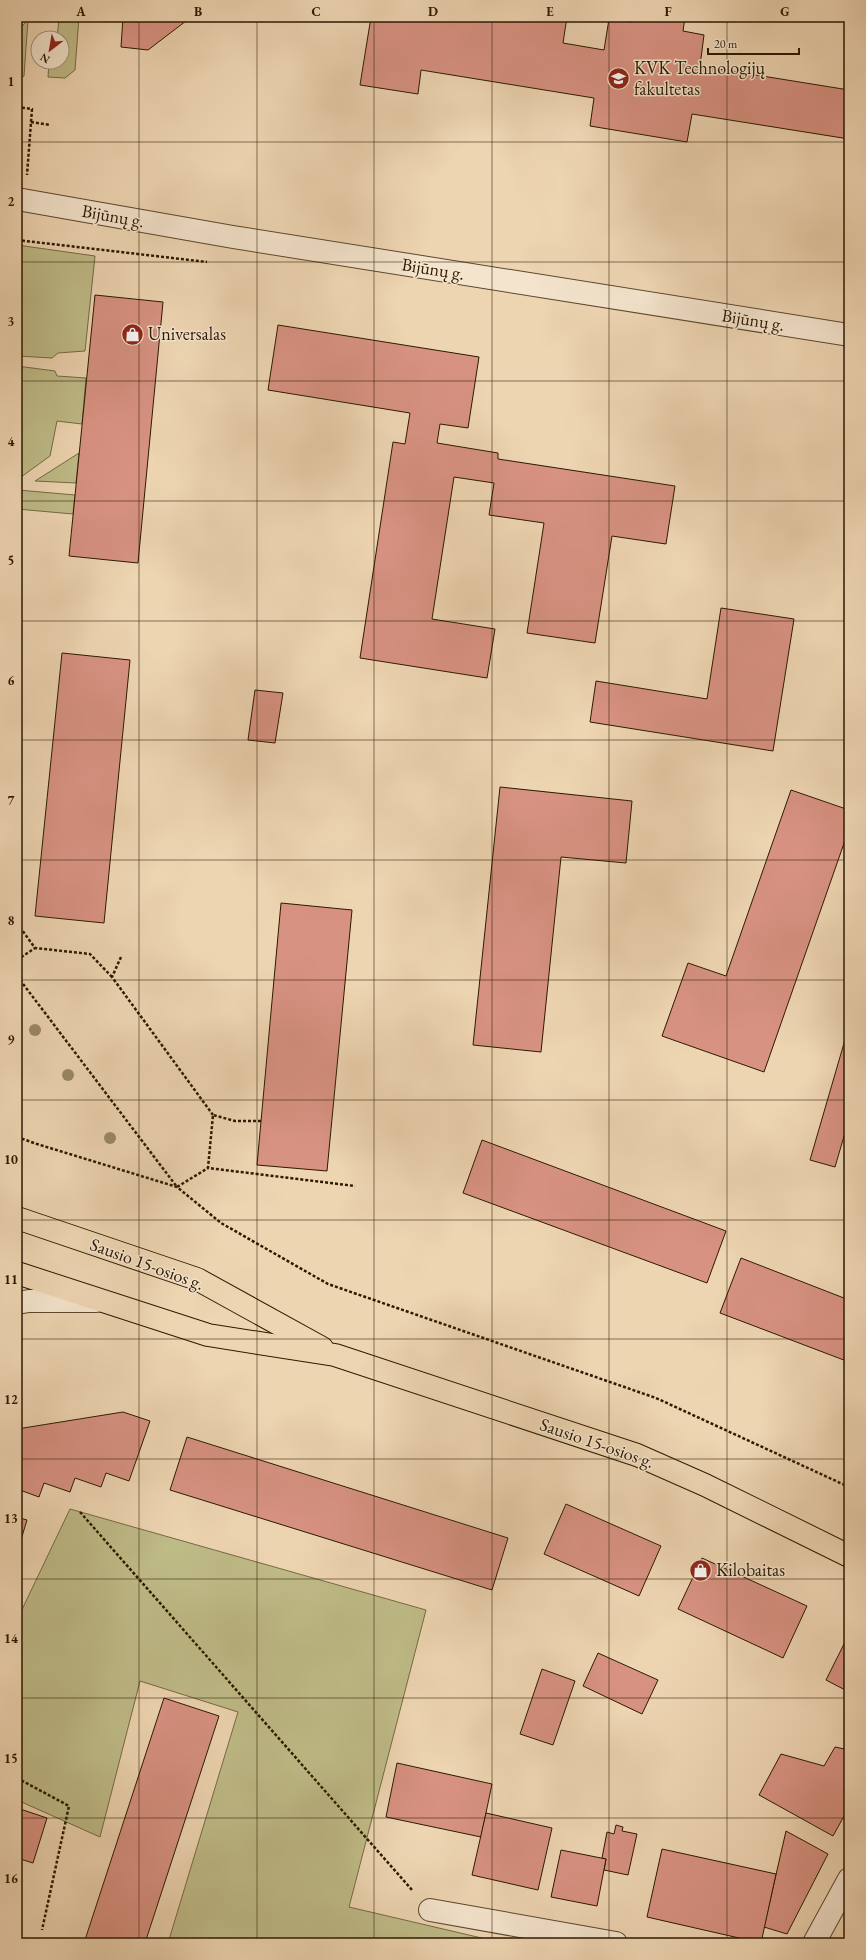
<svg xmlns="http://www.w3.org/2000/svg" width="866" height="1960" viewBox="0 0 866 1960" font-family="'EB Garamond',serif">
	<rect width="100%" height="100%" fill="#eed5b2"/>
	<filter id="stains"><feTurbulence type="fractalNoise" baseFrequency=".005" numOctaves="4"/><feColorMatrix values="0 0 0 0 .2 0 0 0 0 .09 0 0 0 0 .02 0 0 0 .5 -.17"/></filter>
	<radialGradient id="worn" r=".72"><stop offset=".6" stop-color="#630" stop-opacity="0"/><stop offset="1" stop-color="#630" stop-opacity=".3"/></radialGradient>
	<g fill="#bfbc88" stroke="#756a44">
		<path d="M 62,17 L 79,17 L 75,70 L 65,78 L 48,77 L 49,62 L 62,62 L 62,38 L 57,38 L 59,19 Z"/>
		<path d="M 28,20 L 24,76 L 17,82 L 17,31 Z"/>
		<path d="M 17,245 L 95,256 L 85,351 L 58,353 L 52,358 L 17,356 Z"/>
		<path d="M 17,366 L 55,371 L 57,376 L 86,378 L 82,424 L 57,421 L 50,456 L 17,480 Z"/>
		<path d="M 79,453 L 76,483 L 35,481 Z"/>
		<path d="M 18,490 L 75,495 L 73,514 L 17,509 Z"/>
		<path d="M 70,1509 L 426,1610 L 349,1907 L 503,1943 L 168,1943 L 238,1712 L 140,1681 L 100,1837 L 17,1800 L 17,1620 Z"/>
	</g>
	<g fill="#d89282" stroke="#2b1900">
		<path d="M 123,17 L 183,17 L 186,21 L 148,50 L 121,47 Z"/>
		<path d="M 371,17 L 567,17 L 563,43 L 604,50 L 609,19 L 632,22 L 633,17 L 685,17 L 683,31 L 704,35 L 700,66 L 849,90 L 849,139 L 692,114 L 687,142 L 590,126 L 594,98 L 421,70 L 418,94 L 360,85 Z"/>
		<path d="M 95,295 L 163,302 L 138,563 L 69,556 Z"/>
		<path d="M 278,325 L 479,357 L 468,428 L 440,424 L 437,443 L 498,453 L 498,459 L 675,486 L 666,544 L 612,536 L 595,643 L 527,633 L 544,523 L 489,515 L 494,483 L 454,477 L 432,619 L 495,629 L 487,678 L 360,658 L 393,442 L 405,444 L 410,413 L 268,390 Z"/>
		<path d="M 721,608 L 794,619 L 773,751 L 590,722 L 596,681 L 707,699 Z"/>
		<path d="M 62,653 L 130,660 L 104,923 L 35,916 Z"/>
		<path d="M 255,690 L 283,693 L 275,743 L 248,740 Z"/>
		<path d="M 500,787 L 632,801 L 626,863 L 561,857 L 541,1052 L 473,1045 Z"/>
		<path d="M 791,790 L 849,810 L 849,829 L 764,1072 L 662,1036 L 688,963 L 726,976 Z"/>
		<path d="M 281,903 L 352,910 L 327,1171 L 257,1165 Z"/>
		<path d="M 849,1026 L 849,1119 L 835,1167 L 810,1160 Z"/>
		<path d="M 482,1140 L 726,1231 L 707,1283 L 463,1193 Z"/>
		<path d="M 741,1258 L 849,1300 L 849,1362 L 720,1313 Z"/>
		<path d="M 123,1412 L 150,1421 L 129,1481 L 106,1473 L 101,1487 L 75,1478 L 70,1492 L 44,1483 L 39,1497 L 17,1489 L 17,1429 Z"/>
		<path d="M 187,1437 L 508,1538 L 492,1590 L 170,1490 Z"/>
		<path d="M 566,1504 L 661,1546 L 639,1596 L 544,1554 Z"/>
		<path d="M 17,1517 L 27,1520 L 17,1553 Z"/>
		<path d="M 702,1558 L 807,1606 L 783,1658 L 678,1609 Z"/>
		<path d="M 849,1634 L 849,1692 L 826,1680 Z"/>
		<path d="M 598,1653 L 658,1680 L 642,1714 L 583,1686 Z"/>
		<path d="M 542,1669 L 575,1681 L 553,1745 L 520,1734 Z"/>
		<path d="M 164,1698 L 219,1716 L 145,1943 L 84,1943 Z"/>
		<path d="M 835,1747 L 849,1750 L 849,1807 L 833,1836 L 759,1795 L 781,1754 L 824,1766 Z"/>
		<path d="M 397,1763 L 492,1784 L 481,1837 L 386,1817 Z"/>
		<path d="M 17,1808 L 47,1818 L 33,1863 L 17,1858 Z"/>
		<path d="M 486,1813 L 552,1828 L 538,1890 L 472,1875 Z"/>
		<path d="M 616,1825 L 623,1827 L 622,1831 L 637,1834 L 628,1875 L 604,1870 L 606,1859 L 602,1858 L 607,1832 L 614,1834 Z"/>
		<path d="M 786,1831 L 828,1854 L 787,1934 L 764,1927 Z"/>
		<path d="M 662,1849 L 776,1874 L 761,1943 L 647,1917 Z"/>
		<path d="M 561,1850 L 606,1859 L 597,1906 L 551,1897 Z"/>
	</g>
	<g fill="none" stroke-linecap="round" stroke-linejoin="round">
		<defs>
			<g id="minor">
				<path d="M 17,199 L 233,237 L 849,335"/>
				<path d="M 430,1910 L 616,1943"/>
				<path d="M 814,1943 L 849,1879"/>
			</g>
			<path id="tertiary" d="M 17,1303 L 29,1301 L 96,1301"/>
			<g id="primary">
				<path d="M 17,1218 L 197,1279 L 322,1348"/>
				<path d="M 17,1273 L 208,1335 L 335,1355 L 637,1455 L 705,1485 L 849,1556"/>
			</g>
		</defs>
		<use href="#minor" stroke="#5c482c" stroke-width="24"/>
		<use href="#tertiary" stroke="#5c482c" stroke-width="24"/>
		<use href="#primary" stroke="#2b1900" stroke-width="24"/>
		<g stroke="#2b1900" stroke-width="2.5" stroke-dasharray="3 2" stroke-linecap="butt">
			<path d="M 17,107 L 32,109 L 27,175"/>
			<path d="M 31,122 L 50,125"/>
			<path d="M 17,234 L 19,227"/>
			<path d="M 17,240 L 207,262"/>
			<path d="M 17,923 L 35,948 L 90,954 L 112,977"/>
			<path d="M 121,957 L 112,977 L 213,1115"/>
			<path d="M 17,960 L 35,948"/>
			<path d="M 17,976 L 177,1187 L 208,1168"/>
			<path d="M 261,1121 L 235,1121 L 213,1115 L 208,1168 L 355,1186"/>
			<path d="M 17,1137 L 37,1144 L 177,1187 L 221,1223 L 328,1284 L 656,1398 L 849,1487"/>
			<path d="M 80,1512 L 412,1890"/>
			<path d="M 17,1778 L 69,1806 L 42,1930"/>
		</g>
		<use href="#minor" stroke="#f4e4cd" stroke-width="22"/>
		<use href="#tertiary" stroke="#f4e4cd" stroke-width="22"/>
		<use href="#primary" stroke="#eed5b2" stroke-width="22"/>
	</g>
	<g fill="#9b8967">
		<circle cx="35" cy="1030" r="6"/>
		<circle cx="68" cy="1075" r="6"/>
		<circle cx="110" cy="1138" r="6"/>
	</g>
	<path fill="none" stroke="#2b1900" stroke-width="1" stroke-opacity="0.55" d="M 139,17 L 139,1943M 257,17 L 257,1943M 374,17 L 374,1943M 492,17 L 492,1943M 609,17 L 609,1943M 727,17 L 727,1943M 17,142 L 849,142M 17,262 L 849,262M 17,381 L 849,381M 17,501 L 849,501M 17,621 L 849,621M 17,740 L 849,740M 17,860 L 849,860M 17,980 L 849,980M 17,1100 L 849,1100M 17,1220 L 849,1220M 17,1339 L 849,1339M 17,1459 L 849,1459M 17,1579 L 849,1579M 17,1698 L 849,1698M 17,1818 L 849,1818"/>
	<defs>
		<symbol id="university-disc" viewBox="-11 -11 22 22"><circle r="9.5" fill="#8f2418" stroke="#f4e4cd"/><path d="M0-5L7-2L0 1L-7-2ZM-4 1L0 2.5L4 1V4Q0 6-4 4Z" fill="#fff"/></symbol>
		<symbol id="shop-disc" viewBox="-11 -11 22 22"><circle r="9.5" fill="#8f2418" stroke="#f4e4cd"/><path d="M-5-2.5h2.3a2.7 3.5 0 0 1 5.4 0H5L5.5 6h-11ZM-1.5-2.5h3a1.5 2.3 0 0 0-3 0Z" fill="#fff"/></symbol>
	</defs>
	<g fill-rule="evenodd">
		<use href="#university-disc" x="606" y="66" width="25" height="25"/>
		<use href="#shop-disc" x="120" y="322" width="25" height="25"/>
		<use href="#shop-disc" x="688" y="1558" width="25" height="25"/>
	</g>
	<g text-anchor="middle" stroke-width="3" stroke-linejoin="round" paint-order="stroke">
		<g font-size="18" fill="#2b1900" stroke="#f4e4cd" text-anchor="start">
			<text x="634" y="74">KVK Technologijų<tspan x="634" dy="21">fakultetas</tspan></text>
			<text x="148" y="340">Universalas</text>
			<text x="716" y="1576">Kilobaitas</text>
		</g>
		<g font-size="18" fill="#2b1900" stroke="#f4e4cd">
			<text transform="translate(113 216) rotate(10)" y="6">Bijūnų g.</text>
			<text transform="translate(433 269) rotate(9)" y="6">Bijūnų g.</text>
			<text transform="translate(753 320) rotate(9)" y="6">Bijūnų g.</text>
			<text transform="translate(147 1264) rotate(20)" y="6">Sausio 15-osios g.</text>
			<text transform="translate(597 1443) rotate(19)" y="6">Sausio 15-osios g.</text>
		</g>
	</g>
	<rect width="866" height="1960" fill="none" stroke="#eed5b2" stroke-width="44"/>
	<g transform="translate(50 50) rotate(211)"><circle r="19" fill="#f4e4cd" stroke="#a4937b"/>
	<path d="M0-3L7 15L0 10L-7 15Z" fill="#8f2418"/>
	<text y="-6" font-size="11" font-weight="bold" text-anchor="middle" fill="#2b1900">N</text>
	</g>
	<path d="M708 48v6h91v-6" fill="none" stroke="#2b1900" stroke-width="2"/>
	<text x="714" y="48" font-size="12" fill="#2b1900" stroke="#f4e4cd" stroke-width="3" paint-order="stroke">20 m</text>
	<rect x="22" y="22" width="822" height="1916" fill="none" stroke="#2b1900" stroke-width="1.5"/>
	<g font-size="13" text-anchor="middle" font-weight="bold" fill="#2b1900">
		<text x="81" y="16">A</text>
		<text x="198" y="16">B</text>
		<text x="316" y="16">C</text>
		<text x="433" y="16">D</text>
		<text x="550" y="16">E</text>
		<text x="668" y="16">F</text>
		<text x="785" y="16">G</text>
		<text x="11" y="86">1</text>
		<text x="11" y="206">2</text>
		<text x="11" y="326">3</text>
		<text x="11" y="446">4</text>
		<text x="11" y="565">5</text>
		<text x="11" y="685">6</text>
		<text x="11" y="805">7</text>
		<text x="11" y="925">8</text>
		<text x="11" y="1044">9</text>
		<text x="11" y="1164">10</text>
		<text x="11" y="1284">11</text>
		<text x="11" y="1404">12</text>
		<text x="11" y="1523">13</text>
		<text x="11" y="1643">14</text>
		<text x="11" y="1763">15</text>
		<text x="11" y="1883">16</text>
	</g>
	<rect width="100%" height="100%" filter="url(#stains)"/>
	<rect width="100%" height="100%" fill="url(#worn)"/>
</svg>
